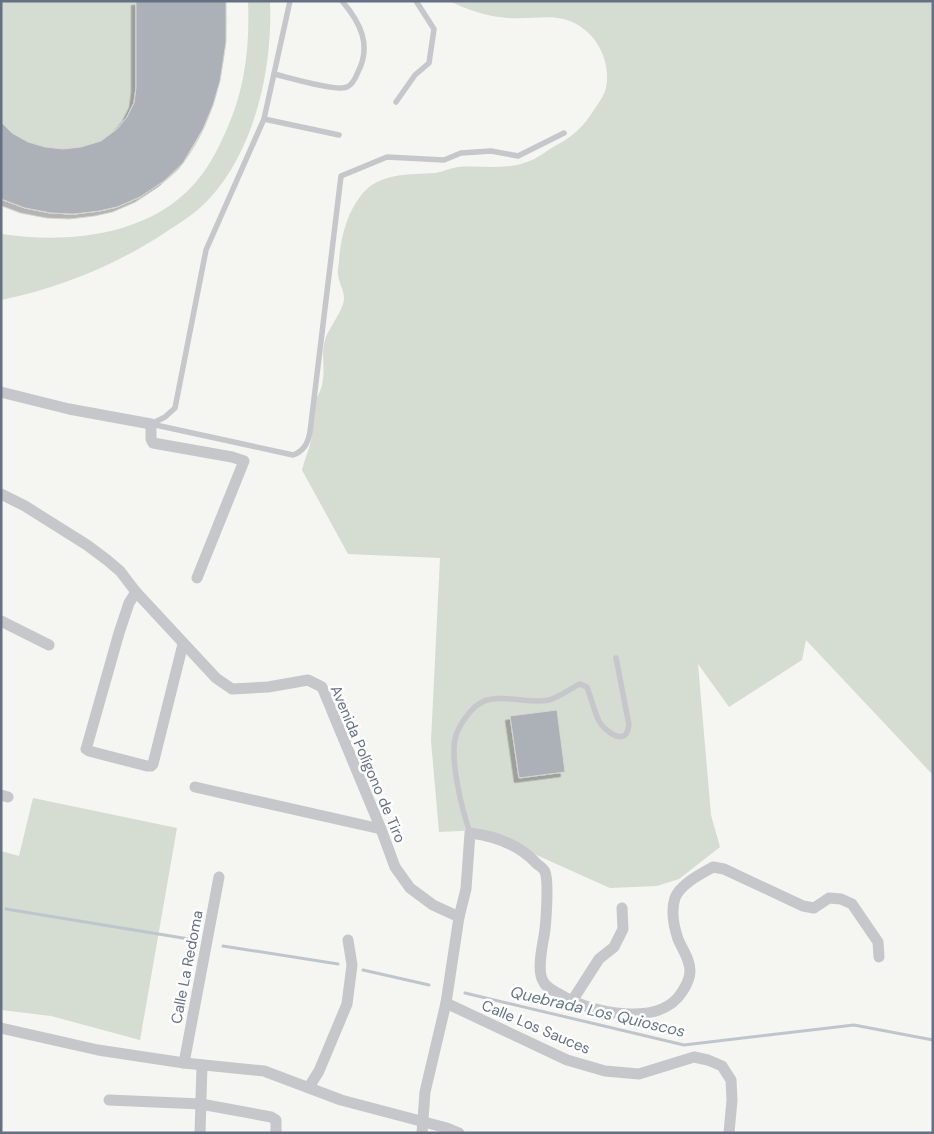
<svg xmlns="http://www.w3.org/2000/svg" width="934" height="1134" viewBox="0 0 934 1134" font-family="'DM Sans',sans-serif">
	<defs>
		<filter id="shadow"><feDropShadow dx="-4.5" dy="4.5" stdDeviation="0" flood-color="#0004"/></filter>
	</defs>
	<rect width="100%" height="100%" fill="#f5f5f1"/>
	<g fill="#d5dcd2">
		<path d="M 1,1 L 226,1 C 229,57 218,118 183,164 C 175,174 164,182 154,189 C 108,220 51,220 1,199 Z"/>
		<path d="M 248,1 L 270,1 C 273,67 255,151 208,200 C 196,213 180,223 166,232 C 116,265 60,288 1,300 L 1,234 C 70,244 154,236 200,177 C 211,163 219,147 226,131 C 245,90 250,46 248,1 Z"/>
		<path d="M 449,1 L 933,1 L 933,775 L 806,640 L 802,660 L 729,707 L 698,664 L 711,815 L 720,847 L 679,879 L 657,886 L 610,888 L 481,830 L 439,832 L 431,741 L 440,558 L 348,554 L 302,470 C 305,459 310,447 312,436 C 313,427 309,416 312,408 C 316,398 322,391 323,379 C 325,366 321,354 325,340 C 329,327 344,310 344,298 C 344,290 339,283 338,275 C 337,271 339,265 339,260 C 341,236 347,213 362,194 C 381,172 409,175 435,173 C 443,172 450,168 458,167 C 482,165 508,171 532,160 C 540,157 547,150 555,146 C 570,138 580,130 590,116 C 600,100 608,94 607,74 C 606,54 595,35 578,25 C 556,12 533,20 509,18 C 488,17 468,10 449,1 Z"/>
		<path d="M 33,798 L 177,828 L 140,1040 L 51,1016 L 1,1010 L 1,851 L 19,856 Z"/>
	</g>
	<g fill="none" stroke-linecap="round" stroke-linejoin="round">
		<g stroke="#bec6cd" stroke-width="3">
			<path d="M 6,909 L 195,940"/>
			<path d="M 223,946 L 338,964"/>
			<path d="M 363,970 L 429,985"/>
			<path d="M 465,993 L 684,1045 L 854,1025 L 933,1040"/>
		</g>
	</g>
	<g fill="#abb1b7" stroke="#d6d6d4" filter="url(#shadow)">
		<path d="M 136,1 L 226,1 L 226,42 L 220,81 L 213,105 L 203,129 L 183,163 L 164,181 L 140,197 L 117,207 L 99,211 L 74,214 L 51,213 L 25,208 L 1,199 L 1,122 L 12,133 L 28,142 L 45,147 L 63,149 L 81,147 L 101,141 L 117,129 L 127,117 L 134,103 L 136,88 Z"/>
		<path d="M 557,710 L 565,772 L 519,778 L 510,716 Z"/>
	</g>
	<g fill="none" stroke-linecap="round" stroke-linejoin="round">
		<g stroke="#c5c7cb" stroke-width="5.5">
			<path d="M 274,74 C 287,77 337,92 347,87 C 352,85 356,77 358,72 C 372,45 360,22 342,1"/>
			<path d="M 396,102 L 415,75 L 429,63 L 434,29 L 416,1"/>
			<path d="M 264,119 L 339,135"/>
			<path d="M 151,424 L 293,455 C 304,451 308,443 310,432 L 341,176 L 387,157 L 444,160 L 461,153 L 491,151 L 518,156 L 564,133"/>
			<path d="M 151,424 L 165,417 L 175,408 L 206,250 L 264,119 L 290,1"/>
			<path d="M 470,833 C 462,809 449,760 456,735 C 459,727 464,719 470,712 C 476,705 482,700 492,699 C 511,696 530,704 549,700 C 558,698 571,688 580,684 L 587,687 C 591,698 594,711 599,721 C 603,728 617,741 625,735 C 628,733 628,728 629,725 L 616,658"/>
		</g>
		<g stroke="#c5c7cb" stroke-width="11">
			<path d="M 1,392 L 69,409 L 151,424 L 151,439 L 153,443 L 232,457 L 244,461 L 197,578"/>
			<path d="M 1,494 L 25,506 L 87,545 L 107,560 L 120,571 L 136,592 L 216,678 L 232,689 L 268,687 L 308,680 L 322,687 L 381,829 L 395,867 L 410,888 L 433,905 L 459,917 L 446,1003 L 425,1092 L 422,1133"/>
			<path d="M 136,592 L 129,603 L 119,633 L 87,746 L 86,749 L 89,751 L 147,766 L 151,766 L 153,764 L 183,644"/>
			<path d="M 1,621 L 49,645"/>
			<path d="M 195,787 L 381,829"/>
			<path d="M 1,795 L 8,797"/>
			<path d="M 459,917 L 466,889 L 470,833 C 494,836 520,845 537,864 C 540,866 544,869 545,872 C 549,881 546,925 544,936 C 542,947 537,971 543,981 C 546,988 554,991 561,995 C 591,1013 660,1028 682,992 C 686,986 690,978 690,971 C 690,959 682,949 678,939 C 674,927 671,910 675,898 C 680,884 701,874 713,867 L 724,869 L 803,906 L 814,908 L 829,898 L 841,899 L 852,904 L 878,942 L 879,957"/>
			<path d="M 572,1001 L 599,959 L 614,947 L 623,929 L 622,908"/>
			<path d="M 446,1003 L 567,1060 L 605,1071 L 639,1074 L 694,1057 L 708,1060 L 722,1066 L 731,1080 L 732,1100 L 729,1133"/>
			<path d="M 1,1028 L 98,1050 L 184,1063 L 264,1071 L 341,1100 L 447,1128 L 459,1133"/>
			<path d="M 184,1063 L 219,877"/>
			<path d="M 309,1087 L 319,1071 L 347,1004 L 352,965 L 348,940"/>
			<path d="M 109,1100 L 201,1104 L 271,1117 L 276,1120 L 276,1133"/>
			<path d="M 200,1133 L 202,1065"/>
		</g>
	</g>
	<g text-anchor="middle" stroke-width="5" stroke-linejoin="round" paint-order="stroke">
		<g font-size="15" fill="#647182" stroke="#fff">
			<text transform="translate(368 764) rotate(67)" y="5">Avenida Polígono de Tiro</text>
			<text transform="translate(187 967) rotate(-79)" y="5">Calle La Redoma</text>
			<text transform="translate(536 1027) rotate(23)" y="5">Calle Los Sauces</text>
		</g>
		<g font-size="16" font-style="italic" fill="#647986" stroke="#fff">
			<text transform="translate(598 1011) rotate(13)" y="6">Quebrada Los Quioscos</text>
		</g>
	</g>
	<rect width="934" height="1134" fill="none" stroke="#647182" stroke-width="5"/>
</svg>
